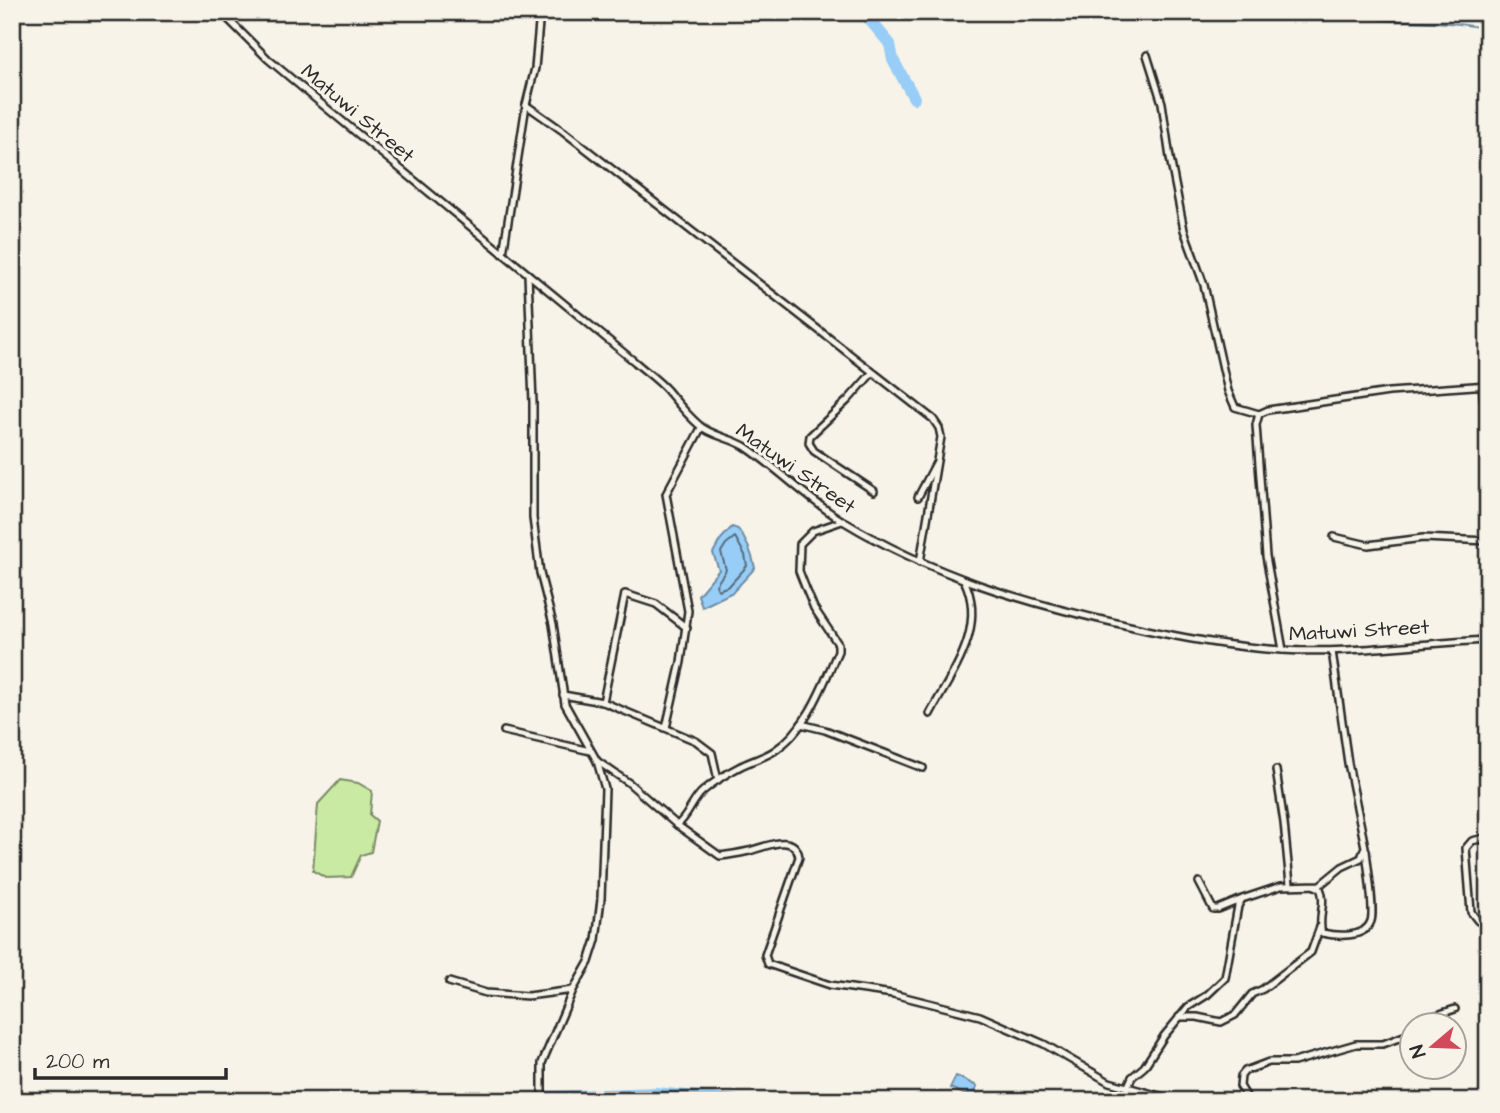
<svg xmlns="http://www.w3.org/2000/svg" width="1500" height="1113" viewBox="0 0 1500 1113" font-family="'Architects Daughter',sans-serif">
	<rect width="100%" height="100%" fill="#f7f3e8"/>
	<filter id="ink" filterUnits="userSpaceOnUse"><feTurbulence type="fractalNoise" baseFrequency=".0143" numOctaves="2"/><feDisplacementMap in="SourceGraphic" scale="14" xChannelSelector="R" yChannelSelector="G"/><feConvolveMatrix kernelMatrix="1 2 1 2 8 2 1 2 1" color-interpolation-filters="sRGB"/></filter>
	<g filter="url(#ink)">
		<path fill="#c9eaa3" stroke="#7a8a67" stroke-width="2" d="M 340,780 L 358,783 L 372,791 L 370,815 L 377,821 L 371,852 L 361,855 L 351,877 L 326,878 L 313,871 L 318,804 Z"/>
		<g fill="#97cdf6" stroke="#6c8ca5" stroke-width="2">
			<path d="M 732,527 L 738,529 C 747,541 752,553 755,568 L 733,592 L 702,607 L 698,595 L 719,570 L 713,553 L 720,540 Z"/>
			<path d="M 956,1076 L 977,1086 L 973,1098 L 950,1088 Z"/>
		</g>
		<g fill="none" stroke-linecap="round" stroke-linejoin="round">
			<path stroke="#566c7c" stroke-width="2" d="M 735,537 L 745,555 L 747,566 L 729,586 L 718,590 L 716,585 L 726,570 L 721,552 L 726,544 Z"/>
			<path stroke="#6c8ca5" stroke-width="2" d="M 1355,12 C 1373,21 1390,20 1410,21 C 1436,22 1462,23 1488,29"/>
			<g stroke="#97cdf6" stroke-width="12">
				<path d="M 868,12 L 869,19 L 890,44 L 893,60 L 914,98"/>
				<path d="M 548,1101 L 549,1097 L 656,1093 L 736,1101"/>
			</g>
			<defs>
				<g id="street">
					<path d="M 221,12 L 268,59 L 324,106 L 635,362 C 645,371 658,380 667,390 C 677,402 686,414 699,425 C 711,436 732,438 746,447 C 780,470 808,500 843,521 C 932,575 1024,603 1125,625 C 1176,637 1229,647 1282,650 C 1350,654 1419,643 1488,640"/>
					<path d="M 1147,55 L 1162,103 L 1170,158 L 1184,230 L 1204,285 L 1228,391 L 1235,407 L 1259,414"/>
					<path d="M 526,105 L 563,131 L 933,419 L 939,428 L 941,437 L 920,562"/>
					<path d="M 503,254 L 526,105 L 535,68 L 540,12"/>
					<path d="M 528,274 L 533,403 L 533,518 L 540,573 L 553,624 L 565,704 L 597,761 L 605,789 L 601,899 L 596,940 L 589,962 L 573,990 L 542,1063 L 542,1101"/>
					<path d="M 872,373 L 848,400 L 810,436 L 809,443 L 814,451 L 874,491"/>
					<path d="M 1482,385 L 1488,434"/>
					<path d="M 918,497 L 936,463"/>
					<path d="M 1334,537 L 1368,545 L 1423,538 L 1488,541"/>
					<path d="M 1283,650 L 1266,556 L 1256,425 L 1259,414 L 1268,410 L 1389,392 L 1488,385"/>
					<path d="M 563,695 L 603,702 L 696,741 L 712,753 L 718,780"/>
					<path d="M 603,702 L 625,594 L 656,604 L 687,628"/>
					<path d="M 930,714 C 951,674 988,628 964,580"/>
					<path d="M 801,724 L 825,730 L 923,768"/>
					<path d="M 666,728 L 681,662 L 688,611 L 666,494 L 701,428"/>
					<path d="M 504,731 L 590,751"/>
					<path d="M 597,761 L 629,783 L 677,825 C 688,818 692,800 703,791 C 714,782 727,773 739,767 C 750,761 763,758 774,751 C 807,730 823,685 838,651 L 838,644 L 814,608 L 806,589 L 799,571 L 800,544 L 813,531 L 842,521"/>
					<path d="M 1276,770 L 1284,823 L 1290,884"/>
					<path d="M 677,825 L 720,856 C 729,855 740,853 749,851 C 763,848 795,831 799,857 L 765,955 L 768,964 L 830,985 L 893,994 L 980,1016 L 1044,1044 L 1109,1082 L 1178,1101"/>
					<path d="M 1199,882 L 1213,909 L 1218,909 L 1240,900"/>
					<path d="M 1315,886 L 1320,888 C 1327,903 1317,918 1322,933 C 1336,936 1365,939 1371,921 C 1375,910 1367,864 1366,850"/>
					<path d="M 1478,921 L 1471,912 L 1466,848 L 1472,841 L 1488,837"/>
					<path d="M 449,982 L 486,993 L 528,996 L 573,990"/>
					<path d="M 1179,1017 L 1197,1017 L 1221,1022 L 1235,1015 L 1252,994 L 1263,989 L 1311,952 L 1320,927"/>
					<path d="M 1422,1026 L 1434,1016 L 1455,1009"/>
					<path d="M 1127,1088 L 1132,1077 L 1144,1067 L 1164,1036 L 1188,1007 L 1207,995 L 1225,978 L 1238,906 L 1242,899 L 1281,886 L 1320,885 L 1342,867 L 1361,858 L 1365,847 L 1348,763 L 1332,651"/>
					<path d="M 1249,1101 L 1240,1086 L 1241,1076 L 1245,1071 L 1269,1062 L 1294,1062 L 1356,1044 L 1383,1044 L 1412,1033"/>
				</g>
			</defs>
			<use href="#street" stroke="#2b2b2b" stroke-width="10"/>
			<use href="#street" stroke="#f7f3e8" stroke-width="5"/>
		</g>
	</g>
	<g text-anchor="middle" stroke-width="6" stroke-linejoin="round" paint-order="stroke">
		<g font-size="21" fill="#2b2b2b" stroke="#f7f3e8">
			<text transform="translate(358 113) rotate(40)" y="7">Matuwi Street</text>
			<text transform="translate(796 468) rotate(35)" y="7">Matuwi Street</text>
			<text transform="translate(1359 630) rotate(-3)" y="7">Matuwi Street</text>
		</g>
	</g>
	<rect width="1500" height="1113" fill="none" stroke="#f7f3e8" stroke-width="42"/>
	<rect x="21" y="21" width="1458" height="1071" fill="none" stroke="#2b2b2b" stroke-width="2.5" filter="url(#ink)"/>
	<g transform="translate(1433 1046) rotate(251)"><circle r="33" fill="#f7f3e8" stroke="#a5a39c" stroke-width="2"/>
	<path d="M0-5L12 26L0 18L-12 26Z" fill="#d1495b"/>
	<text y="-10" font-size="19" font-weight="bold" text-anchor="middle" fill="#2b2b2b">N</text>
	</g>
	<path d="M35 1068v10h191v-10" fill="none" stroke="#2b2b2b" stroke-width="3.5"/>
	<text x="46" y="1068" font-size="21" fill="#2b2b2b" stroke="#f7f3e8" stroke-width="5" paint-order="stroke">200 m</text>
</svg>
